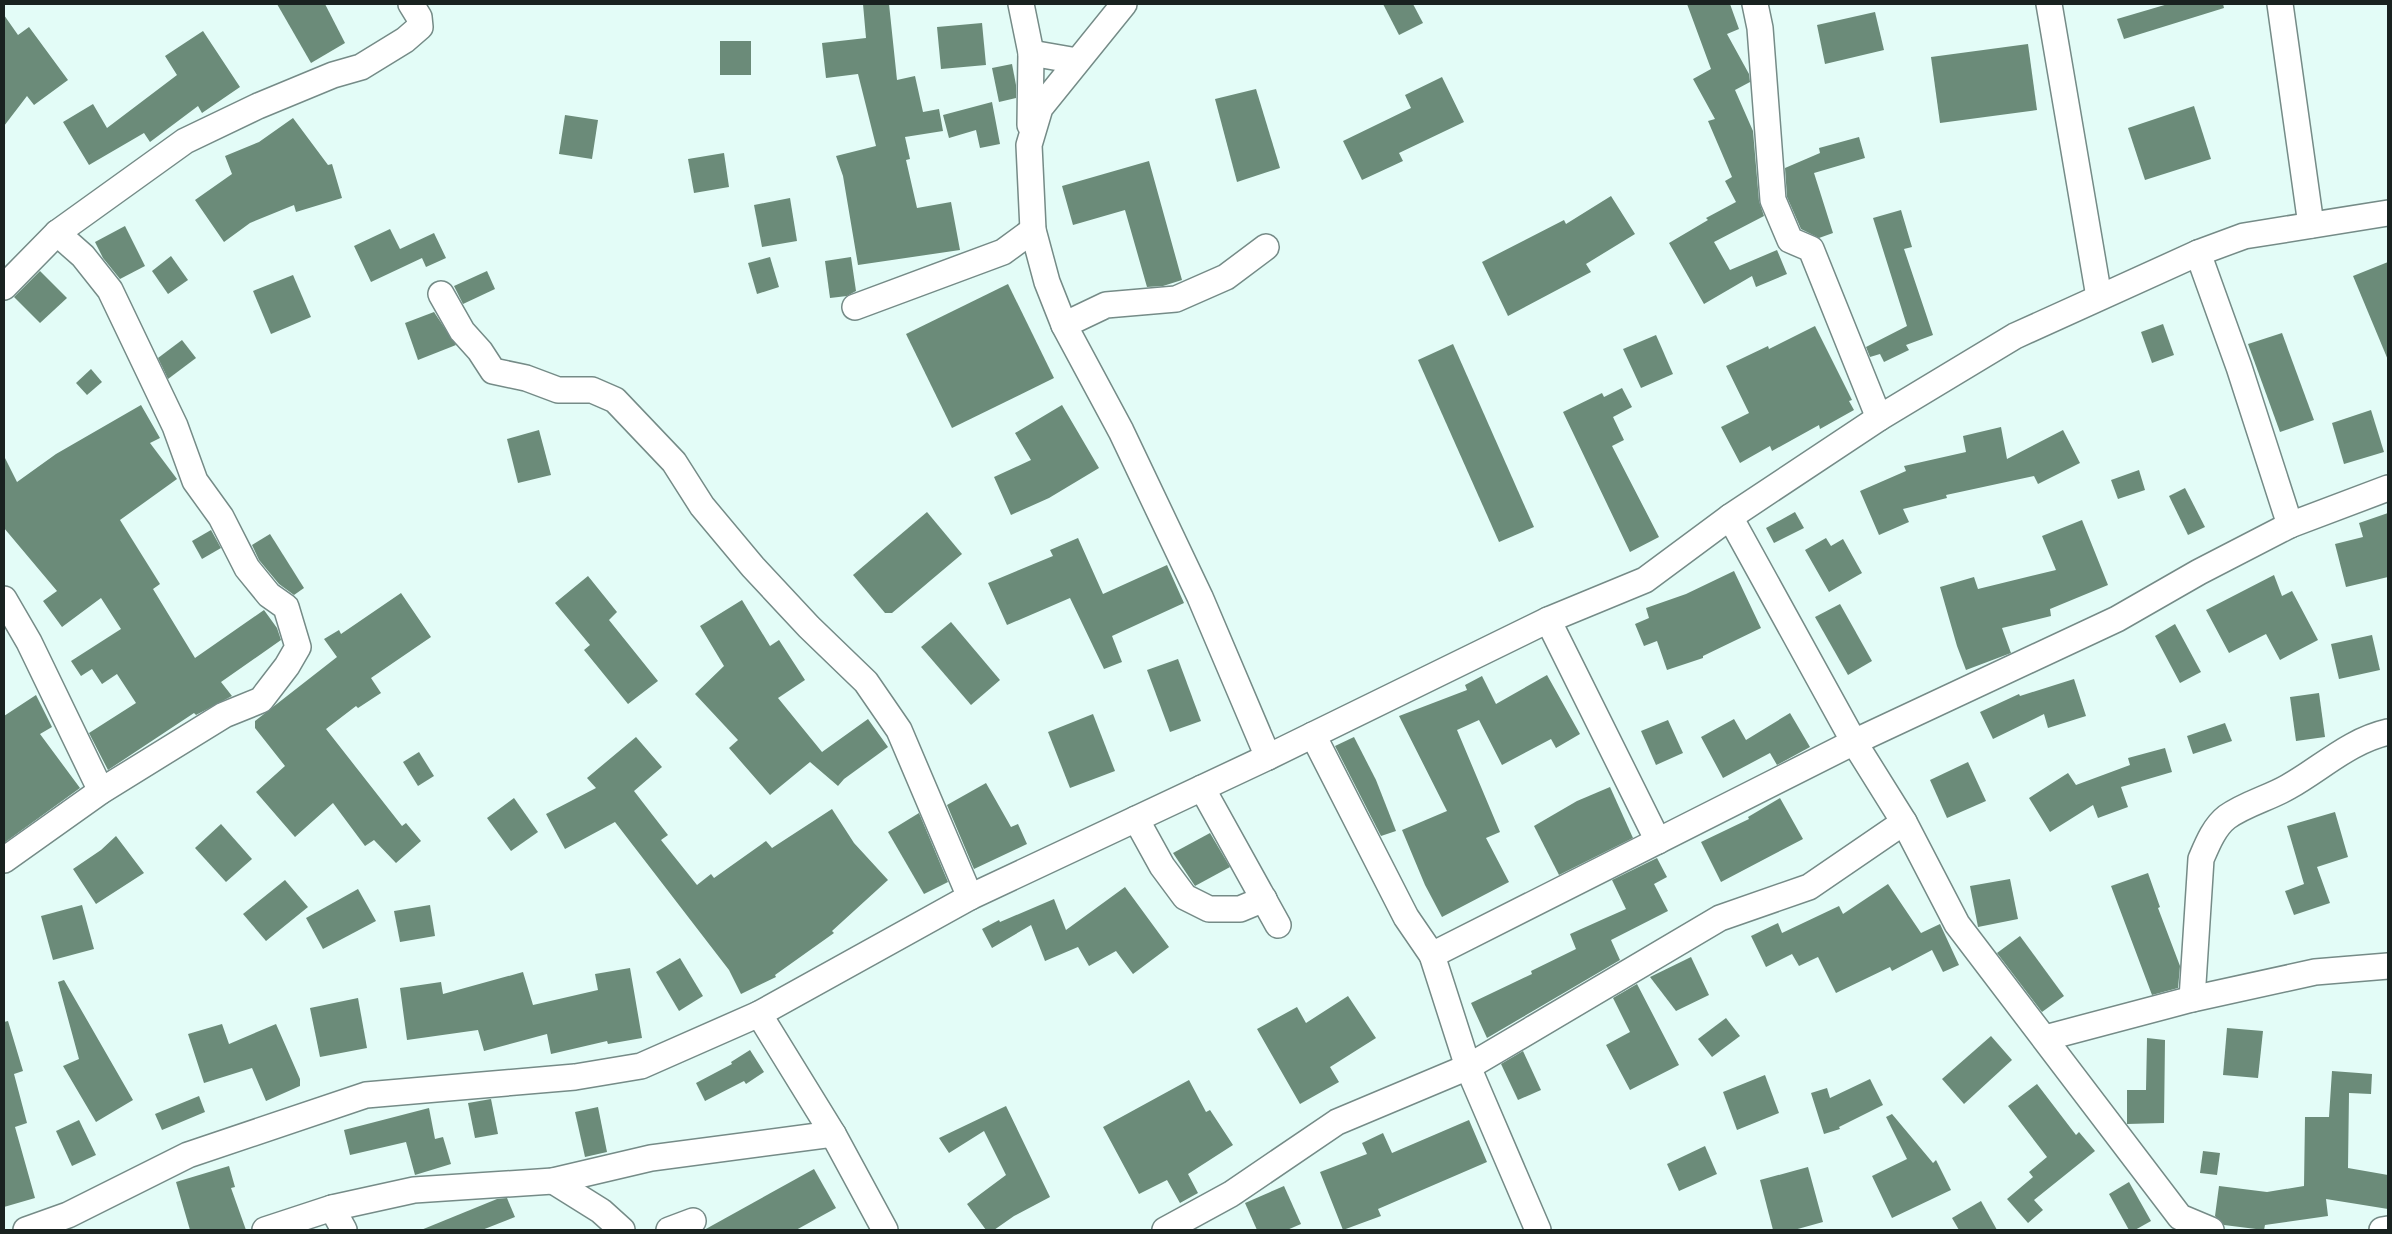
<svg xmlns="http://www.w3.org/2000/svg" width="2392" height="1234" viewBox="0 0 2392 1234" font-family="Barlow,sans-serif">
	<rect width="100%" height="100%" fill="#e3fcf7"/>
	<g fill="#6b8b79">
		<path d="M 277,4 L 325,4 L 345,43 L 311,63 Z"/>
		<path d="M 863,4 L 889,4 L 897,80 L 915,76 L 923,112 L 939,109 L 943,131 L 905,137 L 910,159 L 906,160 L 917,208 L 951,202 L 960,250 L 858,265 L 843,176 L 836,156 L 876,146 L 858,74 L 826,78 L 822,43 L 866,38 Z"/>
		<path d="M 1383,4 L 1413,4 L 1423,23 L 1399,35 Z"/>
		<path d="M 1687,4 L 1730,4 L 1739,29 L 1727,34 L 1749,74 L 1750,82 L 1735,90 L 1753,131 L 1759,201 L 1764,216 L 1714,242 L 1730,270 L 1777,250 L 1787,274 L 1756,287 L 1752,276 L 1704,304 L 1669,243 L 1708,220 L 1706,218 L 1736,202 L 1725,181 L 1732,177 L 1708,121 L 1715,119 L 1693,79 L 1711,69 Z"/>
		<path d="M 2168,4 L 2223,4 L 2224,8 L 2124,39 L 2117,19 Z"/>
		<path d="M 1875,12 L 1884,50 L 1825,64 L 1817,25 Z"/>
		<path d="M 4,15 L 18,35 L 29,27 L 68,80 L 34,105 L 27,96 L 4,126 Z"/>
		<path d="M 982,23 L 986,65 L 941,69 L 937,27 Z"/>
		<path d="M 203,31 L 240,87 L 202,113 L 198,106 L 150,142 L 144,133 L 89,165 L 63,122 L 93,104 L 107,128 L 177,75 L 165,56 Z"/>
		<rect x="720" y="41" width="31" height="34"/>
		<path d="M 2028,44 L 2037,110 L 1940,123 L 1931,57 Z"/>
		<path d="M 1012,64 L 1016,85 L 1016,98 L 999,102 L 992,68 Z"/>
		<path d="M 1442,77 L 1464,122 L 1399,153 L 1403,161 L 1362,180 L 1343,141 L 1411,108 L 1405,95 Z"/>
		<path d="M 1256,89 L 1280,168 L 1237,182 L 1215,99 Z"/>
		<path d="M 992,102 L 1000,144 L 980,148 L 976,130 L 949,138 L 943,115 Z"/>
		<path d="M 2194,106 L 2211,159 L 2145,180 L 2128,128 Z"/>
		<path d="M 565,115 L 598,120 L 592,159 L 559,154 Z"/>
		<path d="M 293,118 L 328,165 L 332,164 L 342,198 L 296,212 L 294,205 L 250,223 L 224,242 L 195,200 L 232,174 L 225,156 L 259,142 Z"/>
		<path d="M 1859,137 L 1865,158 L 1814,173 L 1833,233 L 1819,238 L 1801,229 L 1787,197 L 1785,168 L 1820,153 L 1819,148 Z"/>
		<path d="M 724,153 L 729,187 L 694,193 L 688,159 Z"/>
		<path d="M 1149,161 L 1182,280 L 1163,286 L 1147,287 L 1125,210 L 1073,225 L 1062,186 Z"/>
		<path d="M 1611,196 L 1635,234 L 1586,264 L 1591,272 L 1508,316 L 1482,262 L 1564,220 L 1566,224 Z"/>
		<path d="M 790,198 L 797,241 L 762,247 L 754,205 Z"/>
		<path d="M 1901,210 L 1912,247 L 1904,249 L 1933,335 L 1906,345 L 1909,350 L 1884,362 L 1880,354 L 1870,357 L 1866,347 L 1907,326 L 1873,218 Z"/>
		<path d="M 125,226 L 145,266 L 120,279 L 103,258 L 95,242 Z"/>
		<path d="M 390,229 L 400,249 L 434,233 L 446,258 L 426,267 L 422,258 L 371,282 L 354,246 Z"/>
		<path d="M 171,256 L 188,280 L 168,294 L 152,271 Z"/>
		<path d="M 770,257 L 779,287 L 757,294 L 748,263 Z"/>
		<path d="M 851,257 L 856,291 L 847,296 L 830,298 L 825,261 Z"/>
		<path d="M 2388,262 L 2388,360 L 2353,276 Z"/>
		<path d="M 40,271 L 67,298 L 40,323 L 14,297 Z"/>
		<path d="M 487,271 L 495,289 L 463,304 L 454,286 Z"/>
		<path d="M 293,275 L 311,317 L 271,334 L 253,291 Z"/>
		<path d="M 1008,284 L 1054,378 L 952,428 L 906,334 Z"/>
		<path d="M 434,312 L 456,345 L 418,360 L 405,323 Z"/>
		<path d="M 2163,324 L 2174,355 L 2152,363 L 2141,332 Z"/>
		<path d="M 1815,326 L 1852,400 L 1849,401 L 1854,410 L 1820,429 L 1819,425 L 1772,451 L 1770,446 L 1740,463 L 1721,427 L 1749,413 L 1726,366 L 1768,346 L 1769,349 Z"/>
		<path d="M 2282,333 L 2314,420 L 2280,432 L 2248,344 Z"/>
		<path d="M 1656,335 L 1673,374 L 1641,388 L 1623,349 Z"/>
		<path d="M 182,340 L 196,358 L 168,379 L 158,358 Z"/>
		<path d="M 1453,344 L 1534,527 L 1499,542 L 1418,360 Z"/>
		<path d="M 91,369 L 102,382 L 87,395 L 76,383 Z"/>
		<path d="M 1622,388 L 1632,407 L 1613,417 L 1624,440 L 1612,446 L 1659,537 L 1630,552 L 1563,412 L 1602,393 L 1604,397 Z"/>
		<path d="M 141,405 L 160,438 L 150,443 L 177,479 L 120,520 L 160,584 L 153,589 L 195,658 L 264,610 L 277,628 L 281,640 L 221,682 L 232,696 L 196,715 L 194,713 L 108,770 L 89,733 L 136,703 L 117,674 L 102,684 L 92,669 L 81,676 L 71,661 L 121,629 L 101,598 L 62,627 L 43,601 L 57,591 L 4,528 L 4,456 L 17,482 L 56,454 Z"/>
		<path d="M 1062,405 L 1099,468 L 1049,498 L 1011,515 L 994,477 L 1031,460 L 1015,433 Z"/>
		<path d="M 2371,410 L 2384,452 L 2344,464 L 2332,423 Z"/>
		<path d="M 2001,427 L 2007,459 L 2063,430 L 2080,463 L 2038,484 L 2034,476 L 1946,495 L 1947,498 L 1903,509 L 1909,522 L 1879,535 L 1860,491 L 1906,471 L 1904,466 L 1966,452 L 1963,436 Z"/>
		<path d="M 539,430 L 551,475 L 518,483 L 507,439 Z"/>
		<path d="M 2139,470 L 2145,490 L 2118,499 L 2111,480 Z"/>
		<path d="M 2185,488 L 2205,527 L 2188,535 L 2169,496 Z"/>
		<path d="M 927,512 L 962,554 L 892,613 L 885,613 L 853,575 Z"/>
		<path d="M 1795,512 L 1804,528 L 1774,543 L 1766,528 Z"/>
		<path d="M 2388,513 L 2388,577 L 2346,587 L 2335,544 L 2363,537 L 2359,523 Z"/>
		<path d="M 2082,520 L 2108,585 L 2050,609 L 2051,616 L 2002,628 L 2011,653 L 1966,670 L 1957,646 L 1940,587 L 1974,577 L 1978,589 L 2056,570 L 2042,536 Z"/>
		<path d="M 211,530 L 221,548 L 202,559 L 192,541 Z"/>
		<path d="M 270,534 L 304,588 L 294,595 L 279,584 L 259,560 L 252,545 Z"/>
		<path d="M 1078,538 L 1103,594 L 1167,565 L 1184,603 L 1112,636 L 1122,662 L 1104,669 L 1070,598 L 1007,625 L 988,583 L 1053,556 L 1050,550 Z"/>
		<path d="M 1826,538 L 1831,546 L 1843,539 L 1862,573 L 1829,592 L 1805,550 Z"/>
		<path d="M 1734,571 L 1761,628 L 1703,656 L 1703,658 L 1667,670 L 1657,641 L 1644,646 L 1635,624 L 1649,618 L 1646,608 L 1686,594 Z"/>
		<path d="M 2274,575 L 2282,596 L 2292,591 L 2318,640 L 2280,660 L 2266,634 L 2229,653 L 2206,610 Z"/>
		<path d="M 588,576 L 617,612 L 609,620 L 658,681 L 628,704 L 584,650 L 590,645 L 555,603 Z"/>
		<path d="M 401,593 L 431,637 L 371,678 L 381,693 L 358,708 L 356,706 L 326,729 L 402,826 L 406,823 L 421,841 L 396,863 L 374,840 L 365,846 L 333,803 L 295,837 L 256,792 L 285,766 L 255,728 L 255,721 L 337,657 L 324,639 L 339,630 L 341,634 Z"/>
		<path d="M 742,600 L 770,646 L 779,640 L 805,680 L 778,698 L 822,752 L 868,719 L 888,747 L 844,779 L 838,786 L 810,762 L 770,795 L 729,748 L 738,740 L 695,694 L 724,666 L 700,626 Z"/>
		<path d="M 1840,604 L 1872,661 L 1848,675 L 1815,617 Z"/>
		<path d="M 951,622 L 1000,680 L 971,705 L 921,647 Z"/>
		<path d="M 2175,624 L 2201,672 L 2180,683 L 2155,636 Z"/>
		<path d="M 2372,635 L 2380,670 L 2339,679 L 2331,644 Z"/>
		<path d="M 1178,659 L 1201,721 L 1170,732 L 1147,670 Z"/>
		<path d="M 1547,675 L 1580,734 L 1556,748 L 1551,739 L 1502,765 L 1479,720 L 1457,730 L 1500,832 L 1486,838 L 1509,882 L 1442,917 L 1425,885 L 1402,830 L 1447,811 L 1399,716 L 1467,690 L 1465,685 L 1482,676 L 1496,704 Z"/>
		<path d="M 2074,679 L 2086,716 L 2048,728 L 2044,714 L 1993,739 L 1980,712 L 2019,694 L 2020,696 Z"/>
		<path d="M 2319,693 L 2325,737 L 2296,741 L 2290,697 Z"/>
		<path d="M 36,695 L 52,727 L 40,734 L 80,788 L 4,843 L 4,716 Z"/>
		<path d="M 1790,713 L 1810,747 L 1777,765 L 1770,753 L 1723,778 L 1701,737 L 1734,719 L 1746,740 Z"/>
		<path d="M 1093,714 L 1115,771 L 1070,788 L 1048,732 Z"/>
		<path d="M 1668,720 L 1683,753 L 1656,765 L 1641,731 Z"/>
		<path d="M 2225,723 L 2232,741 L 2193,754 L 2187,736 Z"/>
		<path d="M 636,737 L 662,767 L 634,791 L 668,835 L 661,840 L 697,885 L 711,874 L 714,878 L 766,841 L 772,848 L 832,809 L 854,843 L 888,880 L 832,931 L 834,933 L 775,975 L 776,977 L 741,994 L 729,970 L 615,822 L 565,849 L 546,814 L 596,788 L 587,778 Z"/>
		<path d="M 1354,737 L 1376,780 L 1396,831 L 1381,836 L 1335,746 Z"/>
		<path d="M 2165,748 L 2172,772 L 2121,787 L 2128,807 L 2098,818 L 2093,805 L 2050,832 L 2029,798 L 2068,773 L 2076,785 L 2130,765 L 2128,758 Z"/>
		<path d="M 419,752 L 434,776 L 418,786 L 403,762 Z"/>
		<path d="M 1968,762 L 1986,801 L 1947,818 L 1930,780 Z"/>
		<path d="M 986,783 L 1011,827 L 1018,824 L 1027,844 L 974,869 L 947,805 Z"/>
		<path d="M 1610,787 L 1633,838 L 1559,875 L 1534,826 L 1577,801 Z"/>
		<path d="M 514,798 L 538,832 L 511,851 L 487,818 Z"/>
		<path d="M 1780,798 L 1803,839 L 1721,882 L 1701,842 L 1749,819 L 1748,817 Z"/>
		<path d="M 2335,812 L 2348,857 L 2317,867 L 2330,903 L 2294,915 L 2285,891 L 2304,884 L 2287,826 Z"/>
		<path d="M 919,813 L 948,882 L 924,894 L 888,832 Z"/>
		<path d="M 221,824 L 252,859 L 226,882 L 195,848 Z"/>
		<path d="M 1210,833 L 1230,867 L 1195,886 L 1173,853 Z"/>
		<path d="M 116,836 L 144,873 L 96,904 L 73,869 L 101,850 Z"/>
		<path d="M 1657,858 L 1667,877 L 1654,884 L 1668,911 L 1611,940 L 1620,960 L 1487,1038 L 1471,1003 L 1532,974 L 1531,971 L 1576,949 L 1570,934 L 1626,909 L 1612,880 Z"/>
		<path d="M 2148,873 L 2160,907 L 2158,908 L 2180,966 L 2178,988 L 2152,995 L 2111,886 Z"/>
		<path d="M 2010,879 L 2018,919 L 1978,927 L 1970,886 Z"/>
		<path d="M 285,880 L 308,907 L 266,941 L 243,914 Z"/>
		<path d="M 1888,884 L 1921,933 L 1940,924 L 1959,965 L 1943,972 L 1932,950 L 1892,971 L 1890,967 L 1836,993 L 1818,957 L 1799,966 L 1792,954 L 1766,967 L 1751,936 L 1778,923 L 1782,933 L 1839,906 L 1843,914 Z"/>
		<path d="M 1125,887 L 1169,947 L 1133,974 L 1116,951 L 1089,966 L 1078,947 L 1045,961 L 1031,925 L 992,948 L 982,929 L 999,920 L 1000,922 L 1054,899 L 1066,930 Z"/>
		<path d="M 358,889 L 376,921 L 323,949 L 306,918 Z"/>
		<path d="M 82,905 L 94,949 L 53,960 L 41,916 Z"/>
		<path d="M 430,905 L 435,936 L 400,942 L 394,911 Z"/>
		<path d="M 2020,936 L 2064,996 L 2042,1012 L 1997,953 Z"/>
		<path d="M 1691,957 L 1709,995 L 1676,1011 L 1650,977 Z"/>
		<path d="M 680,958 L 703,996 L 679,1011 L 656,972 Z"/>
		<path d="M 630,968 L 642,1038 L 608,1044 L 607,1041 L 551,1054 L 547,1034 L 484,1051 L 478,1030 L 407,1040 L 400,988 L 441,982 L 443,994 L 523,972 L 533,1005 L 598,990 L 595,974 Z"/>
		<path d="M 64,980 L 133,1100 L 96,1122 L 63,1066 L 79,1059 L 58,982 Z"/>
		<path d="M 1637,984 L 1679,1065 L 1630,1090 L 1606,1045 L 1630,1032 L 1613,998 Z"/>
		<path d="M 1348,996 L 1376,1038 L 1330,1067 L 1339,1082 L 1300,1104 L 1257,1029 L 1297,1007 L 1306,1023 Z"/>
		<path d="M 358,998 L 367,1048 L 320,1057 L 310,1008 Z"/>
		<path d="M 1726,1018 L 1740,1036 L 1712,1057 L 1698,1039 Z"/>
		<path d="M 8,1021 L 23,1071 L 14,1074 L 27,1123 L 15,1127 L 35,1198 L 4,1207 L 4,1022 Z"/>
		<path d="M 222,1024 L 229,1044 L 276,1024 L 300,1079 L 300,1086 L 266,1101 L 252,1068 L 204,1083 L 188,1034 Z"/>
		<path d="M 2227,1028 L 2263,1031 L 2258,1078 L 2223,1075 Z"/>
		<path d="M 1991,1036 L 2012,1060 L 1964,1104 L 1942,1079 Z"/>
		<path d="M 2147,1038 L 2165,1040 L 2164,1123 L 2127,1124 L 2127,1090 L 2146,1090 Z"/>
		<path d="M 750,1050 L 764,1072 L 746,1084 L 744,1081 L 705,1101 L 696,1083 L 732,1064 L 731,1062 Z"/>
		<path d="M 1523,1051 L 1541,1090 L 1518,1100 L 1501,1064 Z"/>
		<path d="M 2332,1071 L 2372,1074 L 2371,1094 L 2349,1093 L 2348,1168 L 2388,1175 L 2388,1209 L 2326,1199 L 2328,1216 L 2265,1225 L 2264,1230 L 2224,1225 L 2215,1216 L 2219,1186 L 2267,1192 L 2304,1186 L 2305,1117 L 2329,1117 Z"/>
		<path d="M 1765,1075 L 1779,1113 L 1737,1130 L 1723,1092 Z"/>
		<path d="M 1870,1079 L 1883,1105 L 1839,1127 L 1840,1129 L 1824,1134 L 1811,1093 L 1827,1088 L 1830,1098 Z"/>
		<path d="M 1189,1080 L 1206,1112 L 1210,1110 L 1233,1145 L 1188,1174 L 1198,1193 L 1180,1203 L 1167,1180 L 1139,1194 L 1103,1127 Z"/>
		<path d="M 2037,1084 L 2076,1135 L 2079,1132 L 2095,1151 L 2034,1200 L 2043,1210 L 2028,1223 L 2007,1199 L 2033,1177 L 2029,1172 L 2047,1157 L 2008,1106 Z"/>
		<path d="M 199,1096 L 205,1112 L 162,1130 L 155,1114 Z"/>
		<path d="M 491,1099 L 498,1134 L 475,1138 L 468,1103 Z"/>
		<path d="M 1006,1106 L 1050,1197 L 1014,1216 L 994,1230 L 986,1230 L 967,1204 L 1006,1175 L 984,1131 L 949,1153 L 939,1138 Z"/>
		<path d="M 598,1107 L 607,1152 L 585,1157 L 575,1112 Z"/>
		<path d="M 429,1108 L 435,1139 L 443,1137 L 451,1164 L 415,1175 L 406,1142 L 350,1155 L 344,1130 Z"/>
		<path d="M 1892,1114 L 1933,1163 L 1936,1160 L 1951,1190 L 1892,1218 L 1872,1176 L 1907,1159 L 1886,1117 Z"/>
		<path d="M 79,1120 L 96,1155 L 72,1166 L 56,1131 Z"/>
		<path d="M 1469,1120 L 1487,1162 L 1378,1209 L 1381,1216 L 1343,1230 L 1320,1172 L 1367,1154 L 1362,1143 L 1383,1133 L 1392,1153 Z"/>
		<path d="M 1705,1146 L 1717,1174 L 1679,1191 L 1667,1164 Z"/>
		<path d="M 2203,1151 L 2220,1153 L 2217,1175 L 2200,1173 Z"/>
		<path d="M 229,1166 L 235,1187 L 231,1188 L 246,1230 L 190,1230 L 176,1182 Z"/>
		<path d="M 1808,1167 L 1823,1222 L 1794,1230 L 1773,1230 L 1760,1180 Z"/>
		<path d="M 814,1169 L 836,1208 L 796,1230 L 704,1230 Z"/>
		<path d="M 2129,1182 L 2151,1221 L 2135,1230 L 2129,1230 L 2109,1194 Z"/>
		<path d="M 1284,1186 L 1301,1224 L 1287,1230 L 1257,1230 L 1245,1203 Z"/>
		<path d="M 507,1198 L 515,1217 L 482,1230 L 421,1230 L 497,1199 Z"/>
		<path d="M 1981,1201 L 1997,1230 L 1959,1230 L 1952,1218 Z"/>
	</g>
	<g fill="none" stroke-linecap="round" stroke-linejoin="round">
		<defs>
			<g id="minor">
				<path d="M 1021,4 L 1031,53 L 1030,125"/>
				<path d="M 1124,4 L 1040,108 L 1029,145 L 1033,230 L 1047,282 L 1064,325 L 1121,431 L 1200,597 L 1268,757"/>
				<path d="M 1755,4 L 1760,28 L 1773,200 L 1790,240 L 1811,249 L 1879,418"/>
				<path d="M 2049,4 L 2099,297"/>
				<path d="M 2280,4 L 2311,225"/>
				<path d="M 1031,53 L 1077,61"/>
				<path d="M 2198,253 L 2239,367 L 2290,525"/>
				<path d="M 4,287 L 57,233 L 185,141 L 258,106 L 333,75 L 361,67 L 405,40 L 420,27 L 419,17 L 411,4"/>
				<path d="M 441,294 L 462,331 L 480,351 L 493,371 L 526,378 L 558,390 L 592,390 L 615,400 L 674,462 L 702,506 L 753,567 L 809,627 L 866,682 L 899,730 L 970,897"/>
				<path d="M 855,307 L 1003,252 L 1033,230"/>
				<path d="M 1064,325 L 1106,305 L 1176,299 L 1226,277 L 1266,247"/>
				<path d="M 1730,517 L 1854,742 L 1904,822 L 1957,924 L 2180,1217 L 2211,1230"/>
				<path d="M 4,599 L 29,642 L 101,791"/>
				<path d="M 1548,620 L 1658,841"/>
				<path d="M 1313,735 L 1406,917 L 1432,955 L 1468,1067 L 1538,1230"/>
				<path d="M 1202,788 L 1278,925"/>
				<path d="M 1136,819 L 1162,866 L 1185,897 L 1209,909 L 1240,909 L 1264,899"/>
				<path d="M 4,860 L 101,791 L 224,715 L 261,700 L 287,666 L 298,647 L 286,607 L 269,595 L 247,568 L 221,517 L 195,481 L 175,426 L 110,290 L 83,256 L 57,233"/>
				<path d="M 1432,955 L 1854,742 L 2117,619 L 2199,572 L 2290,525 L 2388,488"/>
				<path d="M 2192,999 L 2201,859 C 2207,845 2214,827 2227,817 C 2245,804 2269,798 2288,787 C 2322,768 2349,741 2388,732"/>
				<path d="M 759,1014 L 833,1134 L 885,1230"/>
				<path d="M 2045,1038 L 2192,999 L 2315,972 L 2388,966"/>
				<path d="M 553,1181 L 601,1211 L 622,1230"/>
				<path d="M 332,1208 L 344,1230"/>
				<path d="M 26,1230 L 68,1215 L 188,1155 L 366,1095 L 575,1077 L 641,1066 L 759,1014 L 970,897 L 1268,757 L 1548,620 L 1645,580 L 1730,517 L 1879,418 L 2015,336 L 2198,253 L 2244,236 L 2388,213"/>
				<path d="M 265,1230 L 332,1208 L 414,1190 L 553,1181 L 651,1158 L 833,1134"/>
				<path d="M 669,1230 L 693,1221"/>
				<path d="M 1165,1230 L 1231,1194 L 1337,1122 L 1468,1067 L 1720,918 L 1809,887 L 1904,822"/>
				<path d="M 2382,1230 L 2388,1229"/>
			</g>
		</defs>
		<use href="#minor" stroke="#758b87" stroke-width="28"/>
		<use href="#minor" stroke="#fff" stroke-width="25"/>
	</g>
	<rect width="2392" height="1234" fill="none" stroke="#192220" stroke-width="10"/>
</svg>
